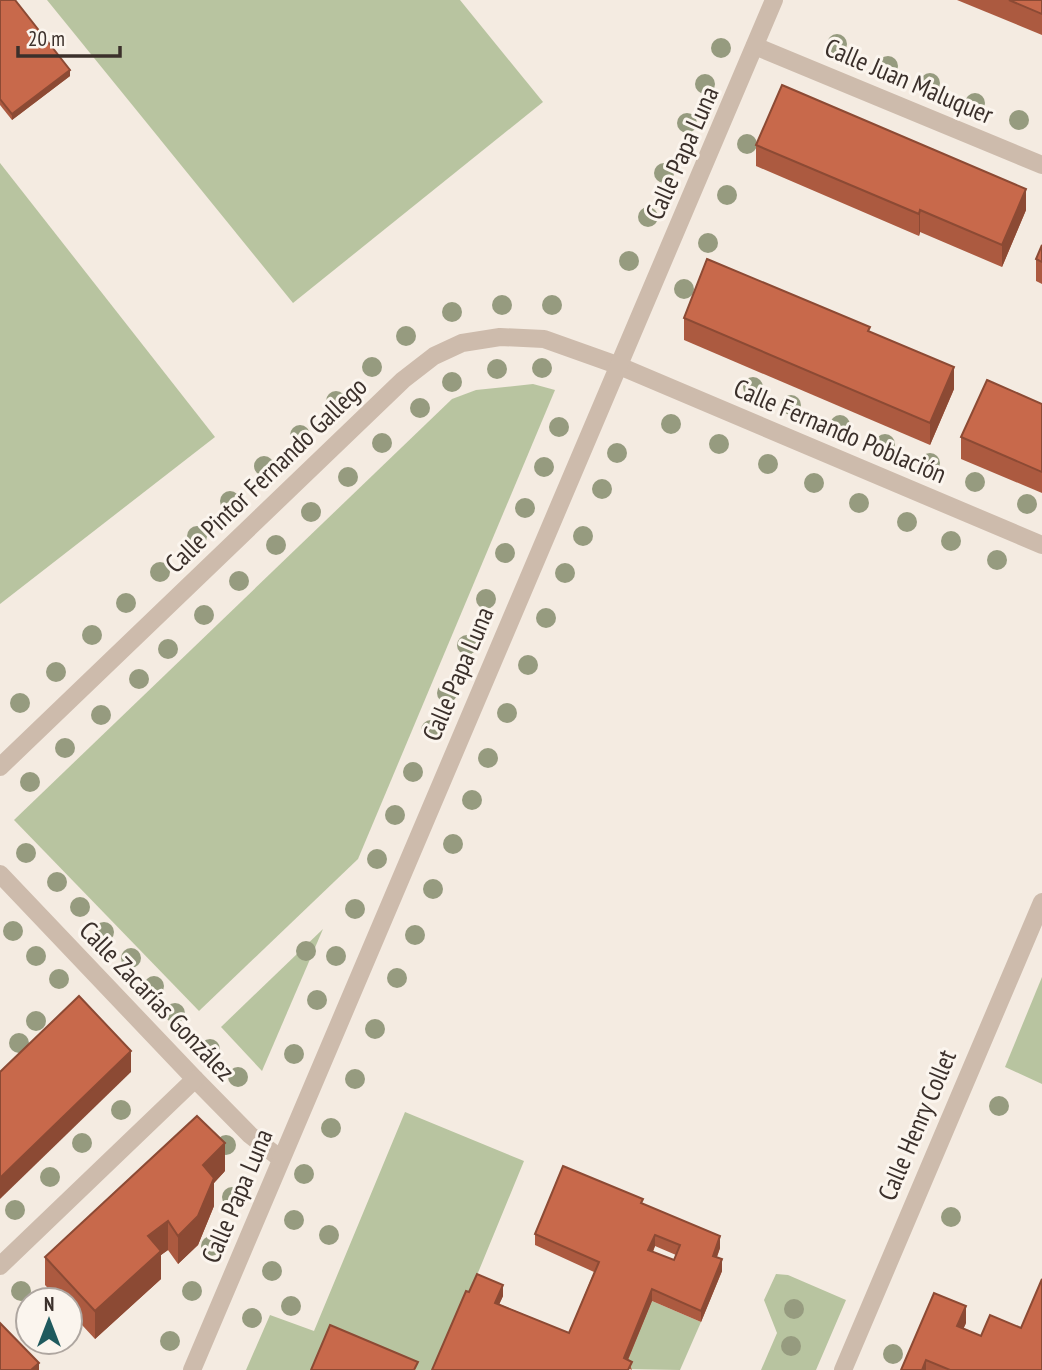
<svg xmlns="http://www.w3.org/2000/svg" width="1042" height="1370" viewBox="0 0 1042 1370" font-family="'PT Sans Narrow',sans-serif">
	<rect width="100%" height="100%" fill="#f4ebe1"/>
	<g fill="#b8c4a0">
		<path d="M 47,0 L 460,0 L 543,102 L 293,303 Z"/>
		<path d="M 0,163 L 215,437 L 0,604 Z"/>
		<path d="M 533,384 L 555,390 L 358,859 L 199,1011 L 14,820 L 452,399 L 476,390 Z"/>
		<path d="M 323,929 L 262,1071 L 221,1027 Z"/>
		<path d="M 1042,977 L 1042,1084 L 1005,1067 Z"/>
		<path d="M 405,1112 L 524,1161 L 438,1370 L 246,1370 L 270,1315 L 314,1331 Z"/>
		<path d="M 776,1274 L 788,1275 L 846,1300 L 816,1370 L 761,1370 L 777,1333 L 764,1300 Z"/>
		<path d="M 652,1301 L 701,1322 L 680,1370 L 624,1369 Z"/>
	</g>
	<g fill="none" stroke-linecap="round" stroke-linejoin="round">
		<g stroke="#cdbbac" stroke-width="18">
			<path d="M 755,46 L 1042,165"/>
			<path d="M 0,767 L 403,380 L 434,356 L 462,343 L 500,337 L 544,339 L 617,365 L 1042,545"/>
			<path d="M 0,874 L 195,1079 L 250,1135 L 281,1159"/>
			<path d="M 0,1266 L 195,1079"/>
			<path d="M 192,1370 L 774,0"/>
			<path d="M 843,1370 L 1042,902"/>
		</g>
	</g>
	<g fill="#969b7f">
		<circle cx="837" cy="44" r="10"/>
		<circle cx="721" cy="48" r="10"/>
		<circle cx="888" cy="66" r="10"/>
		<circle cx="930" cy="83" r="10"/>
		<circle cx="705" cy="84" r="10"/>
		<circle cx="975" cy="103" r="10"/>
		<circle cx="1019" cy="120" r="10"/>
		<circle cx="687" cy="123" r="10"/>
		<circle cx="747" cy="144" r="10"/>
		<circle cx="664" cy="173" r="10"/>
		<circle cx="727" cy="195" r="10"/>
		<circle cx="648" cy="217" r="10"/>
		<circle cx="708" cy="243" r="10"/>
		<circle cx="629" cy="261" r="10"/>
		<circle cx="684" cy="289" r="10"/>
		<circle cx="502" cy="305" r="10"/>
		<circle cx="552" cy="305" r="10"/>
		<circle cx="452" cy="312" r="10"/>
		<circle cx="406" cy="336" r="10"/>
		<circle cx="372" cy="367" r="10"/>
		<circle cx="542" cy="368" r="10"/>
		<circle cx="497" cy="369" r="10"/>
		<circle cx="452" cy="382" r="10"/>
		<circle cx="753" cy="387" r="10"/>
		<circle cx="336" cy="401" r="10"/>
		<circle cx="791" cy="405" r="10"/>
		<circle cx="420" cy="408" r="10"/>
		<circle cx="671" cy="424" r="10"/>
		<circle cx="840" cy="425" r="10"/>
		<circle cx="559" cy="427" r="10"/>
		<circle cx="300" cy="435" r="10"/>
		<circle cx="382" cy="443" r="10"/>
		<circle cx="719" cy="444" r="10"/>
		<circle cx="885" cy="444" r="10"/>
		<circle cx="617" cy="453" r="10"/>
		<circle cx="930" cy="463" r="10"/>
		<circle cx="768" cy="464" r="10"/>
		<circle cx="264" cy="466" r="10"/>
		<circle cx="544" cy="467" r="10"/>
		<circle cx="348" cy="477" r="10"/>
		<circle cx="975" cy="482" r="10"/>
		<circle cx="814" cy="483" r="10"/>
		<circle cx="602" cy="489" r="10"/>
		<circle cx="230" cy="501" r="10"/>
		<circle cx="859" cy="503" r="10"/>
		<circle cx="1027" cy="504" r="10"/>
		<circle cx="525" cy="508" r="10"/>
		<circle cx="311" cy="512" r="10"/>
		<circle cx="907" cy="522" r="10"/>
		<circle cx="197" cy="536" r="10"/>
		<circle cx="583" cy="536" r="10"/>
		<circle cx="951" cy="541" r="10"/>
		<circle cx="276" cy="545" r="10"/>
		<circle cx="505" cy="553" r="10"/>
		<circle cx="997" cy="560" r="10"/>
		<circle cx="160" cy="572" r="10"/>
		<circle cx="565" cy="573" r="10"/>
		<circle cx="239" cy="581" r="10"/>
		<circle cx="486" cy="599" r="10"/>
		<circle cx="126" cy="603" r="10"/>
		<circle cx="204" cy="615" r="10"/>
		<circle cx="546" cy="618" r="10"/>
		<circle cx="92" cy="635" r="10"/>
		<circle cx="467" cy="645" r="10"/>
		<circle cx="168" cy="649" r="10"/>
		<circle cx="528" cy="665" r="10"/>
		<circle cx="56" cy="672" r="10"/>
		<circle cx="139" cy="679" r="10"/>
		<circle cx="447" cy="693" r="10"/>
		<circle cx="20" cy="703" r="10"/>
		<circle cx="507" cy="713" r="10"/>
		<circle cx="101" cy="715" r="10"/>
		<circle cx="431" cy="730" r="10"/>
		<circle cx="65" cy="748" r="10"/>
		<circle cx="488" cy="758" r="10"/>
		<circle cx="413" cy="772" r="10"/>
		<circle cx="30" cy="782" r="10"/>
		<circle cx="472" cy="800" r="10"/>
		<circle cx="395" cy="815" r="10"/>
		<circle cx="453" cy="844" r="10"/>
		<circle cx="26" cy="853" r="10"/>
		<circle cx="377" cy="859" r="10"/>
		<circle cx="57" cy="882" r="10"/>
		<circle cx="433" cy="889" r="10"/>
		<circle cx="80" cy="907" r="10"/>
		<circle cx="355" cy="909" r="10"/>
		<circle cx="13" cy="931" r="10"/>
		<circle cx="104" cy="932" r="10"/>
		<circle cx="415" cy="935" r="10"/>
		<circle cx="306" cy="951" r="10"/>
		<circle cx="36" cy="956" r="10"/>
		<circle cx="336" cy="956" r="10"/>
		<circle cx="131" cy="958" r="10"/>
		<circle cx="397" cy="978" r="10"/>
		<circle cx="59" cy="979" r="10"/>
		<circle cx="154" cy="986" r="10"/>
		<circle cx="317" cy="1000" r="10"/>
		<circle cx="175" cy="1013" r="10"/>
		<circle cx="36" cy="1021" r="10"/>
		<circle cx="375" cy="1029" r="10"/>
		<circle cx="19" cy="1043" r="10"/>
		<circle cx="210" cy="1049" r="10"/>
		<circle cx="294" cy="1054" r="10"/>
		<circle cx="238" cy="1077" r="10"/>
		<circle cx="355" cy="1079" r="10"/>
		<circle cx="999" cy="1106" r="10"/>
		<circle cx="121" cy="1110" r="10"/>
		<circle cx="331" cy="1128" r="10"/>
		<circle cx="82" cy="1143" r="10"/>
		<circle cx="226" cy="1145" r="10"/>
		<circle cx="304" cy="1174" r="10"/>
		<circle cx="50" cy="1177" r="10"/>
		<circle cx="232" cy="1197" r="10"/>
		<circle cx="15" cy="1210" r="10"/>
		<circle cx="951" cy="1217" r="10"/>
		<circle cx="294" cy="1220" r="10"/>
		<circle cx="329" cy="1235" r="10"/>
		<circle cx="211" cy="1246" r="10"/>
		<circle cx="272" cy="1271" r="10"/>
		<circle cx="21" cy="1291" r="10"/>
		<circle cx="192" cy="1291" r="10"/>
		<circle cx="291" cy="1306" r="10"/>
		<circle cx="794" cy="1309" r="10"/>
		<circle cx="252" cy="1318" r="10"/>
		<circle cx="170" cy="1341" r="10"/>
		<circle cx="791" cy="1346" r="10"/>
		<circle cx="893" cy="1354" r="10"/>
	</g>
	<g fill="#ac5a40" fill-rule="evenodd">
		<path d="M 0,0 L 70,76 L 12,120 L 0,105 Z"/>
		<path d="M 957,0 L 1042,0 L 1042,35 Z"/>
		<path d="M 756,145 L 1026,210 L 1002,267 L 920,232 L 919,236 L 756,166 Z"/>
		<path d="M 1042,245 L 1042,284 L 1036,281 L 1036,259 Z"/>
		<path d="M 684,318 L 870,332 L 954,389 L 930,445 L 684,340 Z"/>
		<path d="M 1042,404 L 1042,493 L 961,459 L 961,437 Z"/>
		<path d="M 225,1171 L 214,1183 L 214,1206 L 198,1245 L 178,1264 L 168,1250 L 161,1255 L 161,1279 L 95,1339 L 70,1312 L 70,1300 L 59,1300 L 45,1285 L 45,1257 Z"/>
		<path d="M 643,1204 L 720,1248 L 717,1257 L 722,1271 L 701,1322 L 652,1301 L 628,1360 L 632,1370 L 469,1292 L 503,1296 L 499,1304 L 569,1333 L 594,1272 L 535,1245 L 535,1234 ZM 655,1246 L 676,1255 L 674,1260 L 653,1252 Z"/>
		<path d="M 966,1323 L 963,1329 L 1042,1370 L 901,1370 Z"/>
	</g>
	<g fill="#8c4a34">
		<path d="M 70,70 L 70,76 L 12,120 L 12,114 Z"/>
		<path d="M 1026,189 L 1026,210 L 1002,267 L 1002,245 Z"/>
		<path d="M 920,210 L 920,232 L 919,236 L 919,214 Z"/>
		<path d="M 954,367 L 954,389 L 930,445 L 930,423 Z"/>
		<path d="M 131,1051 L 131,1072 L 0,1199 L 0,1178 Z"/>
		<path d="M 225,1143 L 225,1171 L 214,1183 L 214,1206 L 198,1245 L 178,1264 L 178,1236 L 203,1165 Z"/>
		<path d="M 168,1221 L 168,1250 L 161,1255 L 161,1279 L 95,1339 L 95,1311 L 148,1236 Z"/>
		<path d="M 655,1235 L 655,1246 L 648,1262 L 648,1250 Z"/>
		<path d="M 720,1236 L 720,1248 L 713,1267 L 713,1256 Z"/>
		<path d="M 722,1259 L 722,1271 L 701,1322 L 701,1311 Z"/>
		<path d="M 503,1285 L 503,1296 L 495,1314 L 495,1303 Z"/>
		<path d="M 652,1289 L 652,1301 L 624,1369 L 624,1358 Z"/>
		<path d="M 966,1306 L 966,1323 L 957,1343 L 957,1326 Z"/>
		<path d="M 926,1360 L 926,1370 L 922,1370 Z"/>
		<path d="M 39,1363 L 39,1370 L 31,1370 Z"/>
	</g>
	<g fill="#c8694b" stroke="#8c4a34" stroke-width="2" fill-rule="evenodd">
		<path d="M 0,0 L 15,0 L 70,70 L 12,114 L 0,99 Z"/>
		<path d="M 1009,0 L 1042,0 L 1042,14 Z"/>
		<path d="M 782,85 L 1026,189 L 1002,245 L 920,210 L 919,214 L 756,145 Z"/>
		<path d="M 1042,245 L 1042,262 L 1036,259 Z"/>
		<path d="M 707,259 L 870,327 L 868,331 L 954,367 L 930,423 L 684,318 Z"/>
		<path d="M 987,380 L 1042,404 L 1042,472 L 961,437 Z"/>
		<path d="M 79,996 L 131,1051 L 0,1178 L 0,1072 Z"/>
		<path d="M 197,1116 L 225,1143 L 203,1165 L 214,1178 L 198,1216 L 178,1236 L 168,1221 L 148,1236 L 161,1251 L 95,1311 L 45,1257 Z"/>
		<path d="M 563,1166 L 643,1199 L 641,1203 L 720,1236 L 713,1256 L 722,1259 L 701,1311 L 652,1289 L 624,1358 L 632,1362 L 628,1370 L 432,1370 L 466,1291 L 469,1292 L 477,1274 L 503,1285 L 495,1303 L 569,1333 L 599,1262 L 535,1234 ZM 655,1235 L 680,1245 L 674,1260 L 648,1250 Z"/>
		<path d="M 1042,1279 L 1042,1370 L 950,1370 L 926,1360 L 922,1370 L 901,1370 L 934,1293 L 966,1306 L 957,1326 L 981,1336 L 990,1315 L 1021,1328 Z"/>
		<path d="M 0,1323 L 39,1363 L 31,1370 L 0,1370 Z"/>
		<path d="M 330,1325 L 418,1362 L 414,1370 L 311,1370 Z"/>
	</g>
	<g text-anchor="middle" stroke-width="6" stroke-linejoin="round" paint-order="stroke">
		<g font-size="26" fill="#3b302b" stroke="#fbf5ee">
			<text transform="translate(909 81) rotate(23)" y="9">Calle Juan Maluquer</text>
			<text transform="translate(682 153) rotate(-66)" y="9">Calle Papa Luna</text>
			<text transform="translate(840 431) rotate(23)" y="9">Calle Fernando Población</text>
			<text transform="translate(266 475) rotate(-44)" y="9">Calle Pintor Fernando Gallego</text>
			<text transform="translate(458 674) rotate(-67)" y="9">Calle Papa Luna</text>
			<text transform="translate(157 1001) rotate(46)" y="9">Calle Zacarías González</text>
			<text transform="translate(917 1125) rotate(-67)" y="9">Calle Henry Collet</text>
			<text transform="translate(237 1196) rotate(-67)" y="9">Calle Papa Luna</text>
		</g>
	</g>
	<g transform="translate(49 1321)"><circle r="33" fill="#fbf5ee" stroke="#aea6a0" stroke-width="2"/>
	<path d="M0-5L12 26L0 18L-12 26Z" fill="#1f5a5e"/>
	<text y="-10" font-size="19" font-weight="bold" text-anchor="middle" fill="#3b302b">N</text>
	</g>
	<path d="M18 46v10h102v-10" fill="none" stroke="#3b302b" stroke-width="3.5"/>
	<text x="28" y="46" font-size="21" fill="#3b302b" stroke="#fbf5ee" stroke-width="5" paint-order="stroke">20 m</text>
</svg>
